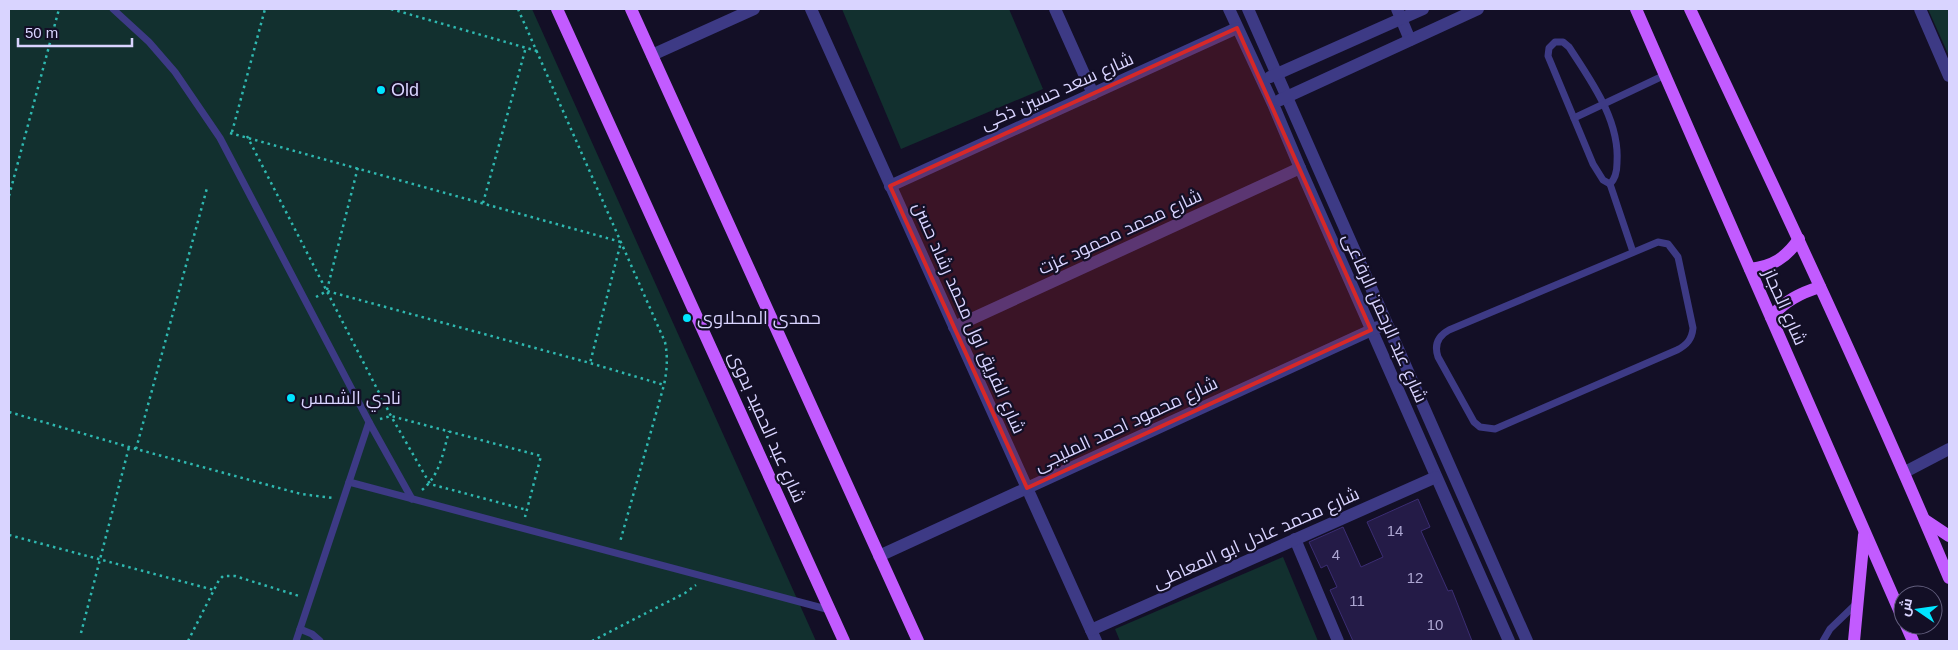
<svg xmlns="http://www.w3.org/2000/svg" width="1958" height="650" viewBox="0 0 1958 650" font-family="Arial,Cairo,sans-serif">
	<rect width="100%" height="100%" fill="#130f26"/>
	<g fill="#12302f">
		<path d="M 9,9 L 532,9 L 816,641 L 9,641 Z"/>
		<path d="M 842,9 L 1009,9 L 1043,89 L 901,149 Z"/>
		<path d="M 1928,9 L 1949,9 L 1949,56 Z"/>
		<path d="M 1283,557 L 1318,641 L 1120,641 L 1115,629 Z"/>
	</g>
	<path fill="#241b47" stroke="#3b2d73" d="M 1418,499 L 1430,527 L 1421,531 L 1448,591 L 1452,590 L 1472,641 L 1353,641 L 1330,590 L 1337,587 L 1327,565 L 1321,568 L 1309,542 L 1343,527 L 1361,567 L 1383,557 L 1367,522 Z"/>
	<g fill="none" stroke-linecap="round" stroke-linejoin="round">
		<g stroke="#2fb8b0" stroke-width="2.5" stroke-dasharray="2.5 4" stroke-linecap="butt">
			<path d="M 391,9 L 537,51"/>
			<path d="M 518,9 L 665,342 C 668,357 667,370 664,385 L 620,542"/>
			<path d="M 232,132 L 265,9"/>
			<path d="M 230,133 L 621,242 L 590,363"/>
			<path d="M 247,136 L 391,416 L 430,484 L 527,510"/>
			<path d="M 9,196 L 59,9"/>
			<path d="M 483,203 L 526,47"/>
			<path d="M 327,290 L 358,167"/>
			<path d="M 316,297 L 327,291 L 590,363 L 664,385"/>
			<path d="M 9,412 L 129,447 L 301,494 L 333,498"/>
			<path d="M 380,419 L 391,416 L 541,456 L 525,517"/>
			<path d="M 136,449 L 207,188"/>
			<path d="M 422,490 C 440,475 443,453 449,431"/>
			<path d="M 9,535 L 214,590"/>
			<path d="M 81,633 L 129,447"/>
			<path d="M 188,641 L 219,580 L 223,576 L 235,576 L 299,596"/>
			<path d="M 592,641 L 685,593 L 696,585"/>
		</g>
		<g stroke="#3d3a85" stroke-width="7">
			<path d="M 113,9 L 149,42 L 175,72 L 220,138 L 369,422 L 412,499"/>
			<path d="M 1555,42 L 1563,42 L 1569,47 C 1591,81 1620,120 1617,163 C 1617,170 1616,178 1610,184 L 1603,180 L 1593,164 L 1548,56 L 1549,48 Z"/>
			<path d="M 1574,118 L 1665,75"/>
			<path d="M 1610,184 L 1633,252"/>
			<path d="M 1658,242 L 1668,244 L 1678,257 L 1693,328 C 1692,339 1687,345 1677,350 L 1495,429 L 1480,427 L 1474,422 L 1438,357 C 1434,345 1438,336 1449,330 Z"/>
			<path d="M 349,482 L 830,610"/>
			<path d="M 300,629 L 312,634 L 320,641"/>
			<path d="M 296,641 L 369,422"/>
			<path d="M 1823,641 L 1830,629 L 1857,603"/>
		</g>
		<g stroke="#3d3a85" stroke-width="12">
			<path d="M 811,9 L 1096,641"/>
			<path d="M 1055,9 L 1093,94"/>
			<path d="M 1229,9 L 1273,104 L 1300,168 L 1509,641"/>
			<path d="M 1248,9 L 1527,641"/>
			<path d="M 1397,9 L 1410,40"/>
			<path d="M 1920,9 L 1949,76"/>
			<path d="M 652,55 L 754,9"/>
			<path d="M 1270,77 L 1423,9"/>
			<path d="M 1280,100 L 1478,9"/>
			<path d="M 890,186 L 1237,28"/>
			<path d="M 954,327 L 1300,168"/>
			<path d="M 1905,472 L 1949,449"/>
			<path d="M 1295,539 L 1338,641"/>
			<path d="M 879,556 L 1378,327"/>
			<path d="M 1091,630 L 1436,477"/>
		</g>
		<g stroke="#c25bff" stroke-width="12">
			<path d="M 557,9 L 844,641"/>
			<path d="M 631,9 L 918,641"/>
			<path d="M 1636,9 L 1903,619"/>
			<path d="M 1690,9 C 1779,197 1868,386 1949,578"/>
			<path d="M 1750,269 C 1773,266 1786,258 1799,239"/>
			<path d="M 1771,317 C 1785,301 1800,293 1820,287"/>
			<path d="M 1925,520 L 1949,536"/>
			<path d="M 1906,625 L 1913,641"/>
			<path d="M 1854,641 L 1864,535"/>
		</g>
	</g>
	<path fill="#d62828" fill-opacity="0.2" stroke="#d62828" stroke-width="4" stroke-linejoin="round" d="M 1237,28 L 1371,330 L 1027,488 L 890,186 Z"/>
	<g fill="#00e5ff" stroke="#130f26" stroke-width="2">
		<circle cx="381" cy="90" r="5"/>
		<circle cx="687" cy="318" r="5"/>
		<circle cx="291" cy="398" r="5"/>
	</g>
	<g text-anchor="middle" stroke-width="4.5" stroke-linejoin="round" paint-order="stroke">
		<g font-size="15" fill="#aca6d1">
			<text x="1395" y="536">14</text>
			<text x="1336" y="560">4</text>
			<text x="1415" y="583">12</text>
			<text x="1357" y="606">11</text>
			<text x="1435" y="630">10</text>
		</g>
		<g font-size="18" fill="#d9d4ff" stroke="#130f26" text-anchor="start">
			<text x="391" y="96">Old</text>
			<text x="697" y="324">حمدى المحلاوى</text>
			<text x="301" y="404">نادي الشمس</text>
		</g>
		<g font-size="18" fill="#d9d4ff" stroke="#130f26">
			<text transform="translate(1057 91) rotate(-24)" y="6">شارع سعد حسين ذكى</text>
			<text transform="translate(1120 232) rotate(-25)" y="6">شارع محمد محمود عزت</text>
			<text transform="translate(1785 307) rotate(66)" y="6">شارع الحجاز</text>
			<text transform="translate(969 318) rotate(66)" y="6">شارع الفريق اول محمد رشاد حسن</text>
			<text transform="translate(1385 318) rotate(66)" y="6">شارع عبد الرحمن الرفاعى</text>
			<text transform="translate(1126 424) rotate(-25)" y="6">شارع محمود احمد المليجى</text>
			<text transform="translate(767 427) rotate(66)" y="6">شارع عبد الحميد بدوى</text>
			<text transform="translate(1256 538) rotate(-24)" y="6">شارع محمد عادل ابو المعاطى</text>
		</g>
	</g>
	<rect width="1958" height="650" fill="none" stroke="#d9d4ff" stroke-width="20"/>
	<g transform="translate(1918 610) rotate(283)"><circle r="24" fill="#130f26" stroke="#625e7d"/>
	<path d="M0-4L9 19L0 12L-9 19Z" fill="#00e5ff"/>
	<text y="-8" font-size="14" font-weight="bold" text-anchor="middle" fill="#d9d4ff">ش</text>
	</g>
	<path d="M18 38v8h114v-8" fill="none" stroke="#d9d4ff" stroke-width="2.5"/>
	<text x="25" y="38" font-size="15" fill="#d9d4ff" stroke="#130f26" stroke-width="4" paint-order="stroke">50 m</text>
</svg>
